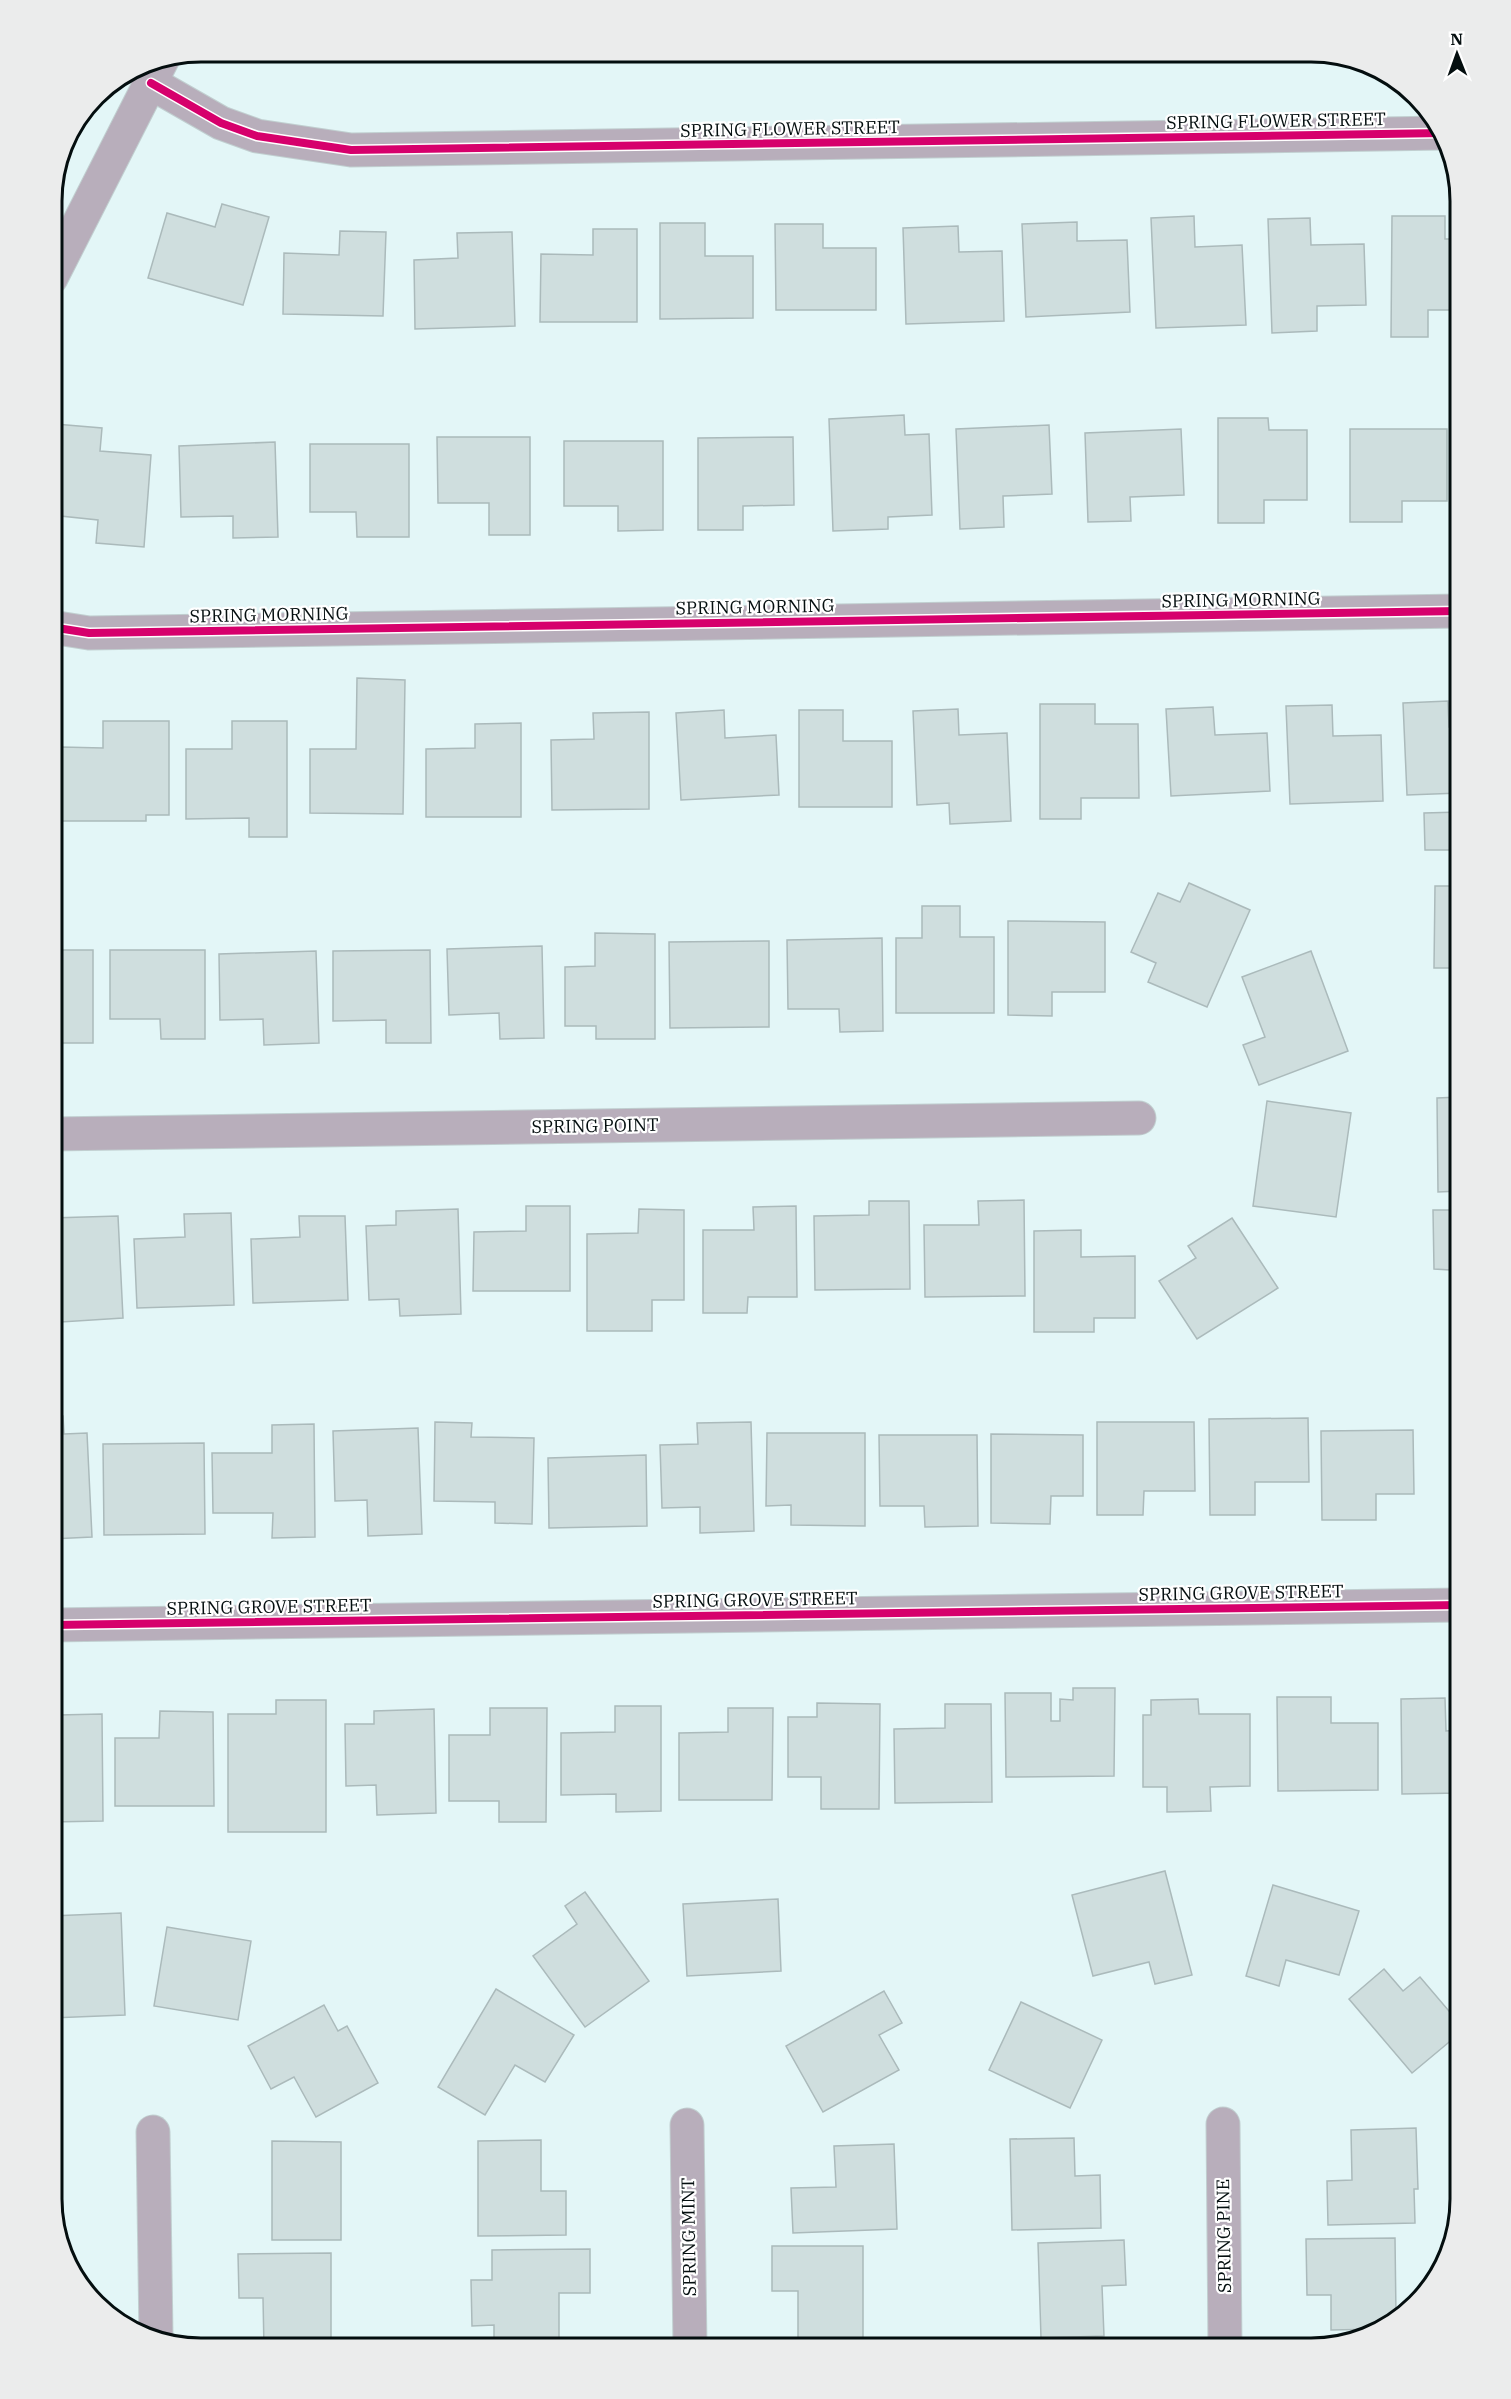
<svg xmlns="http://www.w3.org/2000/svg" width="1511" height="2399" viewBox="0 0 1511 2399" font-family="'IBM Plex Serif',serif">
	<rect width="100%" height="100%" fill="#e3f6f7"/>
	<g fill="#cfdede" stroke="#abbabb" stroke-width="1.5">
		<path d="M 345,51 L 402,51 L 402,59 L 345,60 Z"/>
		<path d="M 493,51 L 540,51 L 540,58 L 494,60 Z"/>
		<path d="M 621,51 L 669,51 L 670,61 L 621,62 Z"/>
		<path d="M 694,51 L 757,51 L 757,57 L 694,59 Z"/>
		<path d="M 826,51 L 869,51 L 869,56 L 826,57 Z"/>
		<rect x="941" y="51" width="47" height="3"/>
		<rect x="1074" y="51" width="50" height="3"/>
		<path d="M 1206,51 L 1261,51 L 1261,54 L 1206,53 Z"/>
		<path d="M 222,204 L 269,217 L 243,305 L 148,278 L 167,213 L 215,227 Z"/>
		<path d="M 1194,216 L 1195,247 L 1242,245 L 1246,325 L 1156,328 L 1151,218 Z"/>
		<path d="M 1392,216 L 1445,216 L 1445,239 L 1460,239 L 1460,310 L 1428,310 L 1428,337 L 1391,337 Z"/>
		<path d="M 1310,218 L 1311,245 L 1364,244 L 1366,305 L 1317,306 L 1317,331 L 1272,333 L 1268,219 Z"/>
		<path d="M 1077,222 L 1077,241 L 1127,240 L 1130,312 L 1026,317 L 1022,224 Z"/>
		<path d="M 660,223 L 705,223 L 705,256 L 753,256 L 753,318 L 660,319 Z"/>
		<path d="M 775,224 L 823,224 L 823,248 L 876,248 L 876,310 L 776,310 Z"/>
		<path d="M 958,226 L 959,252 L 1002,251 L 1004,321 L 906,324 L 903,228 Z"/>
		<path d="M 593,229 L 637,229 L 637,322 L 540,322 L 541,254 L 593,255 Z"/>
		<path d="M 340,231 L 386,232 L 383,316 L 283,314 L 284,253 L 339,255 Z"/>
		<path d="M 512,232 L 515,326 L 415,329 L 414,260 L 458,258 L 457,233 Z"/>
		<path d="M 904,415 L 905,435 L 929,434 L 932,515 L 888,517 L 888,529 L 833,531 L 829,419 Z"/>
		<path d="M 1218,418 L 1268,418 L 1269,430 L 1307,430 L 1307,500 L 1264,500 L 1264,523 L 1218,523 Z"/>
		<path d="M 55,424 L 102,428 L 100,451 L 151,455 L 144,547 L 96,543 L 98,520 L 51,515 L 51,468 Z"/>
		<path d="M 1049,425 L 1052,494 L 1003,496 L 1004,527 L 960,529 L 956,429 Z"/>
		<path d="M 1181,429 L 1184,495 L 1130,497 L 1131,521 L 1088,522 L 1085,433 Z"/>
		<path d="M 1350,429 L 1447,429 L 1447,501 L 1402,501 L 1402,522 L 1350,522 Z"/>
		<path d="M 437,437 L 530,437 L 530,535 L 489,535 L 489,503 L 438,503 Z"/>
		<path d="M 793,437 L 794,505 L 743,506 L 743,530 L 698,530 L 698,438 Z"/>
		<path d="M 564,441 L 663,441 L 663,530 L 618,531 L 618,506 L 564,506 Z"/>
		<path d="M 275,442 L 278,537 L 233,538 L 233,516 L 181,517 L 179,446 Z"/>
		<path d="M 310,444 L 409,444 L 409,537 L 357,537 L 356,512 L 310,512 Z"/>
		<path d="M 357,678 L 405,680 L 403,814 L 310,813 L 310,749 L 356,749 Z"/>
		<path d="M 1448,701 L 1449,727 L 1460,726 L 1460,793 L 1407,795 L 1403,703 Z"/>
		<path d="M 1040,704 L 1095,704 L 1095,724 L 1138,724 L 1139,798 L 1081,798 L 1081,819 L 1040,819 Z"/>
		<path d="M 1332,705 L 1333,736 L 1381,735 L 1383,801 L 1290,804 L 1286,706 Z"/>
		<path d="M 1213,707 L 1215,735 L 1267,733 L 1270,791 L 1171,796 L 1166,709 Z"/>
		<path d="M 958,709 L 959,735 L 1007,733 L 1011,821 L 950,824 L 949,803 L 917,805 L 913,711 Z"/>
		<path d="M 724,710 L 725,738 L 776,735 L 779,795 L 681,800 L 676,713 Z"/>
		<path d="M 799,710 L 843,710 L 843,741 L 892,741 L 892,807 L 799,807 Z"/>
		<path d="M 649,712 L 649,809 L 552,810 L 551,740 L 594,739 L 593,713 Z"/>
		<path d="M 103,721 L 169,721 L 169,815 L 146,815 L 146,821 L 61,821 L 62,747 L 103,748 Z"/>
		<path d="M 232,721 L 287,721 L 287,837 L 249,837 L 249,818 L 186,819 L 186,749 L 232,749 Z"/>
		<path d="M 521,723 L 521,817 L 426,817 L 426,749 L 475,748 L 475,724 Z"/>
		<path d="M 1460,812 L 1460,850 L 1425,850 L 1424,813 Z"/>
		<path d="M 1189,883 L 1250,910 L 1207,1007 L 1148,982 L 1156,963 L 1131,952 L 1158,893 L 1180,902 Z"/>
		<path d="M 1435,886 L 1460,886 L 1460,968 L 1434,968 Z"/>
		<path d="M 922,906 L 960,906 L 960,937 L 994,937 L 994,1013 L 896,1013 L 896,938 L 922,938 Z"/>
		<path d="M 1008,921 L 1105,922 L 1105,992 L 1052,992 L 1052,1016 L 1008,1015 Z"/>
		<path d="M 595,933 L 655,934 L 655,1039 L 596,1039 L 596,1026 L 565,1026 L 565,967 L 595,966 Z"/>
		<path d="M 882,938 L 883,1031 L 840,1032 L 839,1009 L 788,1009 L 787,940 Z"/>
		<path d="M 769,941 L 769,1027 L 670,1028 L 669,942 Z"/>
		<path d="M 542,946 L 544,1038 L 500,1039 L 499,1013 L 449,1015 L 447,949 Z"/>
		<rect x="51" y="950" width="42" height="93"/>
		<path d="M 110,950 L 205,950 L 205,1039 L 161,1039 L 160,1019 L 110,1019 Z"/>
		<path d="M 430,950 L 431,1043 L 386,1043 L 386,1020 L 333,1021 L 333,951 Z"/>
		<path d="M 316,951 L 319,1043 L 264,1045 L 263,1019 L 220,1020 L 219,954 Z"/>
		<path d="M 1311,951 L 1348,1051 L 1259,1085 L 1243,1045 L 1265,1037 L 1242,977 Z"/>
		<path d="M 1460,1097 L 1460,1191 L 1438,1192 L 1437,1098 Z"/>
		<path d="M 1267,1101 L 1351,1113 L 1336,1217 L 1253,1206 Z"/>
		<path d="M 1024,1200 L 1025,1296 L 925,1297 L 924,1225 L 979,1225 L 978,1201 Z"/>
		<path d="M 869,1201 L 909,1201 L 910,1289 L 815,1290 L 814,1216 L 869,1215 Z"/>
		<path d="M 526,1206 L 570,1206 L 570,1291 L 473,1291 L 474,1232 L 526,1231 Z"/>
		<path d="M 796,1206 L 797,1297 L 748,1297 L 747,1313 L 703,1313 L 703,1230 L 754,1230 L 753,1207 Z"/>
		<path d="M 458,1209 L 461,1314 L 400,1316 L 399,1299 L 369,1300 L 366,1226 L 396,1225 L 396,1211 Z"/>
		<path d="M 639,1209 L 684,1210 L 684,1300 L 652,1300 L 652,1331 L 587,1331 L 587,1234 L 638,1233 Z"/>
		<path d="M 1433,1210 L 1460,1210 L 1460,1301 L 1450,1301 L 1450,1270 L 1434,1269 Z"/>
		<path d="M 231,1213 L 234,1305 L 137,1308 L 134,1239 L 185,1237 L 184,1214 Z"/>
		<path d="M 118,1216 L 123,1318 L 61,1322 L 60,1301 L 51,1301 L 51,1218 Z"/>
		<path d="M 299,1216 L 345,1216 L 348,1300 L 253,1303 L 251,1239 L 300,1237 Z"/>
		<path d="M 1232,1218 L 1278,1288 L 1197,1339 L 1159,1281 L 1196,1258 L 1188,1246 Z"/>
		<path d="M 1081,1230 L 1081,1257 L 1135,1256 L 1135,1318 L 1094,1318 L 1094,1332 L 1034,1332 L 1034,1231 Z"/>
		<path d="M 63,1416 L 64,1434 L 87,1433 L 92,1537 L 51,1539 L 51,1417 Z"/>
		<path d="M 1308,1418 L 1309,1482 L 1255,1482 L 1255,1515 L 1210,1515 L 1209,1419 Z"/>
		<path d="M 435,1422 L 472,1423 L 471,1437 L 534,1438 L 532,1524 L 495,1523 L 495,1502 L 434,1501 Z"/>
		<path d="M 751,1422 L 754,1531 L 700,1533 L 700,1507 L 662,1508 L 660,1445 L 698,1444 L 697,1423 Z"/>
		<path d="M 1097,1422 L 1194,1422 L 1195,1491 L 1144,1491 L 1143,1515 L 1097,1515 Z"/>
		<path d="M 314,1424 L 315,1537 L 272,1538 L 273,1513 L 213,1513 L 212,1453 L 272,1453 L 272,1425 Z"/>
		<path d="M 418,1428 L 422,1534 L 368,1536 L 367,1500 L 335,1501 L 333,1431 Z"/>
		<path d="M 1413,1430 L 1414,1494 L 1376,1494 L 1376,1520 L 1322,1520 L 1321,1431 Z"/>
		<path d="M 767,1433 L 865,1433 L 865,1526 L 791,1525 L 791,1505 L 766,1506 Z"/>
		<path d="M 991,1434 L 1083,1435 L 1083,1496 L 1051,1496 L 1050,1524 L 991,1523 Z"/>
		<path d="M 879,1435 L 977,1435 L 978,1526 L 925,1527 L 924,1506 L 880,1506 Z"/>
		<path d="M 204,1443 L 205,1534 L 104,1535 L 103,1444 Z"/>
		<path d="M 646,1455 L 647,1526 L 549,1528 L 548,1458 Z"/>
		<path d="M 1073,1688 L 1115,1688 L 1114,1776 L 1006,1777 L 1005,1693 L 1051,1693 L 1051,1721 L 1060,1721 L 1060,1699 L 1073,1700 Z"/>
		<path d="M 1277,1697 L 1331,1697 L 1331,1723 L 1378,1723 L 1378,1790 L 1278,1791 Z"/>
		<path d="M 1445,1698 L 1446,1731 L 1460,1730 L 1460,1793 L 1402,1794 L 1401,1699 Z"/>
		<path d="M 1198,1699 L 1199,1714 L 1250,1714 L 1250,1786 L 1210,1787 L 1211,1811 L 1167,1812 L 1167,1787 L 1143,1787 L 1143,1715 L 1151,1715 L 1151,1700 Z"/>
		<path d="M 276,1700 L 326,1700 L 326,1832 L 228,1832 L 228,1714 L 276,1714 Z"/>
		<path d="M 817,1703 L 880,1704 L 879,1809 L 821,1809 L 821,1777 L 788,1777 L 788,1717 L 817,1717 Z"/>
		<path d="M 945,1704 L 991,1704 L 992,1802 L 895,1803 L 894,1729 L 945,1728 Z"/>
		<path d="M 615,1706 L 661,1706 L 661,1811 L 616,1812 L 616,1794 L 561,1795 L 561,1733 L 615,1732 Z"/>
		<path d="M 490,1708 L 547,1708 L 546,1822 L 499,1822 L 499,1801 L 449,1801 L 449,1735 L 490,1735 Z"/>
		<path d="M 728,1708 L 773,1708 L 772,1800 L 679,1800 L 679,1733 L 728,1732 Z"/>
		<path d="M 434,1709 L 436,1813 L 377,1815 L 376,1785 L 346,1786 L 345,1724 L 374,1724 L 374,1711 Z"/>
		<path d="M 160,1711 L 213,1712 L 214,1806 L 115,1806 L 115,1738 L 159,1738 Z"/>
		<path d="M 102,1714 L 103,1821 L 51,1822 L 51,1760 L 58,1760 L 58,1715 Z"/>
		<path d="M 1165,1871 L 1192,1975 L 1155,1984 L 1149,1962 L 1093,1976 L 1072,1895 Z"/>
		<path d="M 1273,1885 L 1359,1911 L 1339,1975 L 1286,1960 L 1279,1986 L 1246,1976 Z"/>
		<path d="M 585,1892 L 649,1981 L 585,2027 L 533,1956 L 577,1924 L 565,1906 Z"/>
		<path d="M 778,1899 L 781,1971 L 687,1976 L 683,1904 Z"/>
		<path d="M 121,1913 L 125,2015 L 51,2018 L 51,1916 Z"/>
		<path d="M 167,1927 L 251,1941 L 238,2020 L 154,2006 Z"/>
		<path d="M 1384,1969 L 1403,1991 L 1420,1977 L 1460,2024 L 1460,2033 L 1412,2073 L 1349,1999 Z"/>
		<path d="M 496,1989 L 574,2035 L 545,2082 L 515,2065 L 485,2115 L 438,2087 Z"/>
		<path d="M 884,1991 L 902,2023 L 879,2035 L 899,2070 L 823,2112 L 786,2046 Z"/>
		<path d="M 1021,2002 L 1102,2040 L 1070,2108 L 989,2070 Z"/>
		<path d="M 324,2005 L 338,2031 L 347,2026 L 378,2083 L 316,2117 L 294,2077 L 271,2089 L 248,2046 Z"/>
		<path d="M 1416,2128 L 1418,2189 L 1414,2189 L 1415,2223 L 1328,2225 L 1327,2181 L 1352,2180 L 1351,2130 Z"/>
		<path d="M 1074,2138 L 1075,2176 L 1100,2175 L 1101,2228 L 1012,2230 L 1010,2139 Z"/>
		<path d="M 541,2140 L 541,2191 L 566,2191 L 566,2235 L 478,2236 L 478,2141 Z"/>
		<path d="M 272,2141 L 341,2142 L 341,2240 L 272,2240 Z"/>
		<path d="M 894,2144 L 897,2229 L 793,2233 L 791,2188 L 836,2187 L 834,2146 Z"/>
		<path d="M 1395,2238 L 1396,2315 L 1381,2329 L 1331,2330 L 1331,2295 L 1307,2295 L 1306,2239 Z"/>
		<path d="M 1124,2240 L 1126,2285 L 1102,2286 L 1104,2336 L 1041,2338 L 1038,2243 Z"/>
		<path d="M 772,2246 L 863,2246 L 863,2346 L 798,2346 L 798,2291 L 772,2291 Z"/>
		<path d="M 590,2249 L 590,2293 L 559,2293 L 559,2348 L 494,2348 L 494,2325 L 472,2326 L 471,2280 L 492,2280 L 492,2250 Z"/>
		<path d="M 331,2253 L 331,2348 L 264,2348 L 263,2298 L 239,2298 L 238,2254 Z"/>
	</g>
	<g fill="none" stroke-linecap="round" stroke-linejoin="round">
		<defs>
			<g id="street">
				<path d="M 151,83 L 221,123 L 257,136 L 351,150 L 1444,133"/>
				<path d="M 51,278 L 163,58"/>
				<path d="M 51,627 L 89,633 L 1460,611"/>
				<path d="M 51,1134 L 1139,1118"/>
				<path d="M 51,1625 L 1460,1605"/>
				<path d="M 1223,2124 L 1225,2348"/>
				<path d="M 687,2125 L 690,2348"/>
				<path d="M 153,2132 L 156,2336"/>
			</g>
		</defs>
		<use href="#street" stroke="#c1cfd0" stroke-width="35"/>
		<use href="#street" stroke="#b8aebb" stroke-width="33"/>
		<defs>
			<g id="cycleway">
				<path d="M 151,83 L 221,123 L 257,136 L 351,150 L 1444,133"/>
				<path d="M 51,627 L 89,633 L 1460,611"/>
				<path d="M 51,1625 L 1460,1605"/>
			</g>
		</defs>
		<use href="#cycleway" stroke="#fff" stroke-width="11"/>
		<use href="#cycleway" stroke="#d6006c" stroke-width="8"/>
	</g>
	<g text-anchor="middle" stroke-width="4.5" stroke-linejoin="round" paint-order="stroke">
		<g font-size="18" fill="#040e0f" stroke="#fff">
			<text transform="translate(1276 121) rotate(-1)" y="6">SPRING FLOWER STREET</text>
			<text transform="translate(790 129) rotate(-1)" y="6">SPRING FLOWER STREET</text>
			<text transform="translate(1241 600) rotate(-1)" y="6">SPRING MORNING</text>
			<text transform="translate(755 607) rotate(-1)" y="6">SPRING MORNING</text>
			<text transform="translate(269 615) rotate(-1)" y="6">SPRING MORNING</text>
			<text transform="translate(595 1126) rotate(-1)" y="6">SPRING POINT</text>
			<text transform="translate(1241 1593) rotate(-1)" y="6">SPRING GROVE STREET</text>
			<text transform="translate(755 1600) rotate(-1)" y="6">SPRING GROVE STREET</text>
			<text transform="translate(269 1607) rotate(-1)" y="6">SPRING GROVE STREET</text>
			<text transform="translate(1224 2236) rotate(-91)" y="6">SPRING PINE</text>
			<text transform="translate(689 2237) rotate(-91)" y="6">SPRING MINT</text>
		</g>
	</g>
	<path d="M0 0H1511V2399H0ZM201 62H1311A139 139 0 0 1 1450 201V2199A139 139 0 0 1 1311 2338H201A139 139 0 0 1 62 2199V201A139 139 0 0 1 201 62Z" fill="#ebecec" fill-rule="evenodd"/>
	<path fill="none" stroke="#040e0f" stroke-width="3" d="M201 62H1311A139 139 0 0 1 1450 201V2199A139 139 0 0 1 1311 2338H201A139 139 0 0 1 62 2199V201A139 139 0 0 1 201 62Z"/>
	<g transform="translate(1457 54) rotate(359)" stroke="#ffffff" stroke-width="4.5" paint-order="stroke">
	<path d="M0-4.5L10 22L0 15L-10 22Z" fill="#040e0f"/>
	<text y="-9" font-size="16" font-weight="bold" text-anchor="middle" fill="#040e0f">N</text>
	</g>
</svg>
